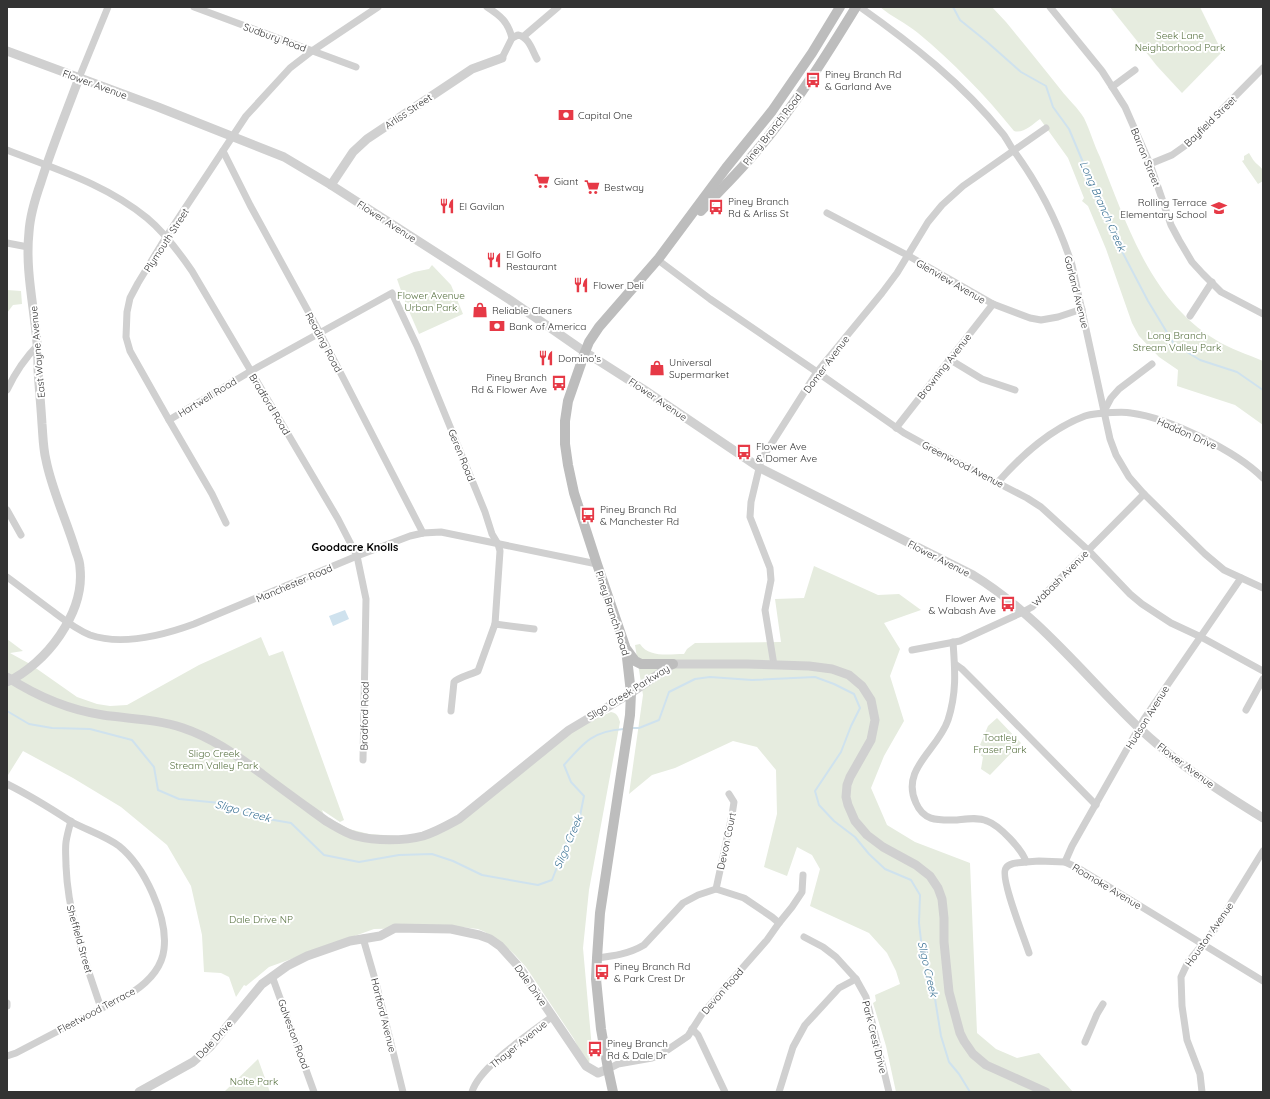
<svg xmlns="http://www.w3.org/2000/svg" width="1270" height="1099" viewBox="0 0 1270 1099" font-family="Quicksand,sans-serif">
	<rect width="100%" height="100%" fill="#fff"/>
	<g fill="#e6ecdf">
		<path d="M 880,7 L 992,7 L 1006,22 C 1024,44 1043,67 1061,90 C 1068,99 1078,108 1084,118 C 1090,130 1094,145 1100,157 C 1127,225 1151,301 1216,340 C 1230,349 1247,354 1263,361 L 1263,425 L 1235,405 L 1177,386 L 1178,370 L 1159,357 L 1139,336 L 1132,323 L 1106,249 L 1088,206 L 1082,201 L 1084,198 L 1068,158 L 1040,119 C 1033,124 1023,134 1014,131 C 985,95 953,62 918,33 C 906,23 892,17 880,7 Z"/>
		<path d="M 1110,7 L 1200,7 L 1222,52 L 1182,93 L 1157,66 Z"/>
		<path d="M 1249,153 C 1251,156 1254,162 1257,164 C 1265,171 1263,170 1263,181 L 1258,184 L 1242,161 L 1244,160 L 1244,156 Z"/>
		<path d="M 432,265 L 451,285 L 463,314 L 419,334 L 405,302 L 397,279 L 414,272 L 429,269 Z"/>
		<path d="M 7,290 L 21,291 L 22,304 L 13,305 L 7,313 Z"/>
		<path d="M 814,566 L 878,595 L 899,594 L 921,610 L 884,623 L 900,649 L 890,676 L 904,721 L 884,756 L 871,788 L 887,825 L 915,842 L 970,863 L 977,1033 L 996,1049 L 1017,1058 L 1039,1053 L 1073,1092 L 896,1092 L 886,1046 L 873,1003 L 876,1001 L 875,995 L 900,984 L 896,971 L 887,953 L 869,933 L 810,906 L 820,869 L 812,855 L 797,847 L 787,876 L 764,867 L 777,814 L 776,770 L 757,747 L 733,741 L 675,768 L 652,775 L 629,794 L 643,695 L 635,645 L 640,644 C 649,658 669,654 684,654 L 687,649 L 695,643 L 781,642 L 775,599 L 804,598 Z"/>
		<path d="M 261,637 L 269,656 L 283,651 L 344,820 L 340,822 L 322,810 L 324,815 L 349,829 L 369,834 L 428,838 L 581,725 L 611,712 C 617,713 618,716 620,722 L 589,890 L 583,948 L 592,1049 L 590,1053 L 589,1065 L 586,1064 L 574,1039 L 526,967 L 515,955 L 503,944 L 485,932 L 478,929 L 461,927 L 374,929 L 269,967 L 246,986 L 244,985 L 236,997 L 229,977 L 221,973 L 204,972 L 202,935 L 191,886 L 167,845 L 121,807 L 73,778 L 23,751 L 8,775 L 7,774 L 7,639 L 23,651 L 10,653 L 30,664 L 77,697 L 97,704 L 110,706 L 127,705 L 199,665 Z"/>
		<path d="M 997,718 L 1021,743 L 990,775 L 981,769 L 983,757 L 979,754 L 982,746 L 980,745 L 988,726 Z"/>
		<path d="M 258,1059 L 270,1092 L 224,1092 Z"/>
	</g>
	<path fill="#cfe2ee" d="M 345,610 L 349,619 L 333,626 L 329,616 Z"/>
	<g fill="none" stroke-linecap="round" stroke-linejoin="round">
		<g stroke="#cfe2ee" stroke-width="2">
			<path d="M 953,7 L 960,20 L 986,41 L 1021,72 L 1046,86 L 1053,107 L 1069,129 L 1115,238 L 1148,301 L 1174,344 L 1200,360 L 1237,372 L 1263,390"/>
			<path d="M 7,711 L 29,724 L 52,728 L 90,729 L 132,740 L 154,767 L 158,790 L 179,799 L 220,803 L 262,818 L 291,823 L 324,855 L 359,862 L 399,855 L 432,854 L 453,861 L 482,875 L 538,885 L 552,880 L 566,844 L 580,816 L 584,796 L 571,782 L 564,765 C 584,742 593,731 624,729"/>
			<path d="M 632,728 L 639,728 L 659,720 L 669,692 L 695,679 L 710,677 L 752,680 L 815,677 L 834,684 L 854,694 L 860,708 L 851,726 L 841,752 L 815,791 L 819,805 L 834,821 L 855,837 L 869,854 L 885,869 L 911,880 L 920,895 L 919,923 L 922,949 L 931,974 L 941,1036 L 949,1062 L 959,1074 L 970,1092"/>
		</g>
		<g stroke="#d0d0d0" stroke-width="7">
			<path d="M 194,7 L 356,67"/>
			<path d="M 487,7 C 501,16 508,22 512,38"/>
			<path d="M 860,7 C 911,43 963,84 1003,134 C 1007,139 1010,146 1014,151 C 1039,185 1059,225 1072,265 L 1110,439 L 1116,455 L 1129,477 L 1144,494 L 1205,554 L 1224,570 L 1263,588"/>
			<path d="M 1050,7 L 1102,71 L 1125,107 L 1150,164 L 1171,225 L 1179,240 L 1192,262 L 1203,274 L 1221,292 L 1263,314"/>
			<path d="M 524,36 L 558,7"/>
			<path d="M 502,58 L 512,38 L 518,35 C 529,37 532,50 537,59"/>
			<path d="M 79,78 L 108,7"/>
			<path d="M 1112,87 L 1135,70"/>
			<path d="M 7,150 C 55,169 106,184 147,218 C 165,233 179,252 192,271 L 338,519 L 357,556 L 366,599 L 363,760"/>
			<path d="M 223,151 L 250,205 L 320,333 L 423,533"/>
			<path d="M 1150,164 L 1172,155 L 1189,143 L 1263,68"/>
			<path d="M 827,213 L 907,255 L 993,304 L 1030,318 L 1041,320 L 1058,317 L 1082,309"/>
			<path d="M 7,243 L 28,247"/>
			<path d="M 658,260 L 710,299 L 817,372 L 904,433 L 942,454 L 1027,498 L 1041,507 L 1088,550 L 1130,594 L 1142,604 L 1171,623 L 1201,637 L 1263,671"/>
			<path d="M 1190,316 L 1212,282"/>
			<path d="M 949,359 L 982,379 L 1015,390"/>
			<path d="M 7,390 C 15,373 25,358 38,345"/>
			<path d="M 1103,413 C 1112,413 1122,411 1131,413 C 1169,418 1236,451 1263,478"/>
			<path d="M 169,420 L 251,371 L 392,293 L 417,346 L 485,512 L 492,534 L 498,544 L 500,551 L 495,624"/>
			<path d="M 896,428 L 993,304"/>
			<path d="M 998,482 C 1022,455 1050,429 1085,416 C 1091,414 1097,414 1103,413 L 1111,398 L 1119,389 L 1152,364"/>
			<path d="M 7,510 L 21,535"/>
			<path d="M 226,523 L 212,494 L 169,420 L 130,351 L 126,337 L 127,312 L 130,298 L 138,283 L 166,237 L 246,116 L 290,68 L 312,51 L 378,7"/>
			<path d="M 7,577 C 22,588 36,599 51,610 C 63,619 75,629 90,635 C 122,646 164,635 194,624 L 357,556 L 410,536 L 423,533 L 441,532 L 597,564"/>
			<path d="M 953,642 C 955,670 957,692 948,720 C 938,750 900,769 916,803 C 924,822 939,820 957,820 C 967,819 978,817 987,821 C 999,825 1023,850 1026,862 L 1039,861 L 1065,862 L 1078,868 L 1263,981"/>
			<path d="M 912,650 L 960,641 L 1023,612 L 1032,607 L 1144,494"/>
			<path d="M 955,664 L 962,669 L 979,686 L 1096,805"/>
			<path d="M 774,665 L 765,610 L 771,580 L 770,568 L 750,517 L 751,502 L 761,460 L 817,372 L 882,293 L 897,273 L 928,222 L 942,205 L 963,186 L 1046,128"/>
			<path d="M 1246,710 L 1263,679"/>
			<path d="M 451,711 L 454,682 C 457,678 472,674 478,671 L 495,624 L 534,629"/>
			<path d="M 7,784 C 29,795 50,808 70,821 C 86,830 104,835 119,846 C 144,866 168,917 164,949 C 162,967 148,982 133,992 L 16,1053 L 7,1056"/>
			<path d="M 71,821 C 69,828 67,835 66,842 C 65,850 66,858 66,866 C 68,916 85,961 101,1008"/>
			<path d="M 1026,862 C 1020,863 1010,862 1006,868 C 999,876 1025,940 1029,953"/>
			<path d="M 1065,862 L 1072,846 L 1144,719 L 1241,578"/>
			<path d="M 716,889 L 732,815 L 734,802 L 729,794"/>
			<path d="M 804,937 L 823,947 L 836,957 L 856,979 L 866,997 L 889,1092"/>
			<path d="M 363,938 L 376,983 L 403,1092"/>
			<path d="M 597,958 C 613,956 629,954 644,945 L 683,903 L 698,895 L 716,889 L 744,898 L 772,917 L 779,923"/>
			<path d="M 272,976 L 314,1092"/>
			<path d="M 7,1003 L 7,1006"/>
			<path d="M 692,1029 L 698,1035 L 725,1092"/>
			<path d="M 1085,1042 L 1097,1014 L 1103,1004"/>
			<path d="M 608,1069 L 618,1064 L 652,1058 L 660,1055 L 688,1036 L 702,1014 L 767,940 L 779,923 L 792,907 L 802,892 L 803,875"/>
			<path d="M 472,1092 C 479,1067 531,1033 553,1016"/>
			<path d="M 779,1092 L 793,1047 L 805,1025 L 839,988 L 856,979"/>
			<path d="M 1202,1092 L 1200,1074 L 1187,1040 L 1182,1006 L 1181,977 L 1188,962 L 1215,929 L 1263,851"/>
		</g>
		<g stroke="#d0d0d0" stroke-width="9">
			<path d="M 7,51 L 158,107 L 284,157 L 331,185 L 510,300 L 585,352 L 643,389 L 760,468 L 973,575 C 1037,614 1084,675 1138,727 C 1176,763 1219,791 1263,818"/>
			<path d="M 331,185 L 353,152 L 367,139 L 472,69 L 502,58"/>
			<path d="M 7,677 C 35,695 69,710 103,715 C 130,719 157,719 183,728 C 213,738 237,756 262,774 C 283,790 304,805 326,821 C 335,826 345,833 356,836 C 375,841 404,841 423,836 C 436,832 448,825 459,819 L 569,730 L 631,693 L 673,664 L 747,664 L 809,666 L 832,669 L 849,675 L 862,686 L 871,700 L 875,720 L 871,740 L 850,777 L 847,785 L 846,797 L 848,805 L 855,821 L 867,835 L 883,847 L 916,865 L 930,876 L 938,888 L 942,899 L 944,918 L 944,942 L 949,992 L 960,1033 L 964,1041 L 973,1054 L 986,1065 L 1046,1092"/>
			<path d="M 7,682 C 46,664 85,613 80,568 C 80,563 78,557 76,552 C 67,521 52,491 46,460 C 43,448 43,436 42,424 C 41,406 39,387 38,369 C 38,360 38,351 37,343 C 34,306 25,269 29,232 C 30,215 35,199 41,182 C 52,147 66,113 79,78"/>
			<path d="M 139,1092 L 193,1062 L 210,1047 L 262,984 L 287,966 L 307,956 L 350,941 L 380,936 L 395,928 L 451,929 L 479,935 L 490,939 L 500,946 L 519,967 L 586,1066 L 598,1073 L 608,1069"/>
		</g>
		<g stroke="#bdbdbd" stroke-width="10">
			<path d="M 701,211 C 720,190 741,170 759,148 C 796,104 826,56 856,7"/>
			<path d="M 627,650 L 635,661 L 641,664 L 673,664"/>
			<path d="M 613,1092 L 608,1069 L 601,1029 L 596,979 L 597,958 L 600,913 L 630,715 L 631,693 L 626,649 L 597,564 L 574,493 L 568,465 L 565,444 L 565,421 L 568,401 L 585,352 L 589,342 L 599,327 L 659,258 L 726,168 L 772,111 L 812,53 L 840,7"/>
		</g>
	</g>
	<defs>
		<symbol id="bus-bare" viewBox="-9 -9 18 18"><path d="M-5-6H5V4H4V6H2V4H-2V6H-4V4H-5ZM-3.5-4V0h7V-4ZM-3.5 1.2v1.5H-2V1.2ZM2 1.2v1.5H3.5V1.2Z" fill="#e63946" stroke="#fff" stroke-width="2.5" paint-order="stroke"/></symbol>
		<symbol id="bank-bare" viewBox="-9 -9 18 18"><path d="M-6-4H6V4H-6ZM0-2.3a2.3 2.3 0 1 0 0 4.6a2.3 2.3 0 1 0 0-4.6Z" fill="#e63946" stroke="#fff" stroke-width="2.5" paint-order="stroke"/></symbol>
		<symbol id="supermarket-bare" viewBox="-9 -9 18 18"><path d="M-6-5.5h2.5l.6 2H6L4.5 2H-2.5L-4.4-4H-6ZM-1.5 3.2a1.3 1.3 0 1 0 .1 0ZM3 3.2a1.3 1.3 0 1 0 .1 0Z" fill="#e63946" stroke="#fff" stroke-width="2.5" paint-order="stroke"/></symbol>
		<symbol id="restaurant-bare" viewBox="-9 -9 18 18"><path d="M-5-6h1v4h1v-4h1v4h1v-4h1v5L-1.5 .5V6h-2V.5L-5-1ZM5-6V6H3V1.5H1.5Q1.5-4 5-6Z" fill="#e63946" stroke="#fff" stroke-width="2.5" paint-order="stroke"/></symbol>
		<symbol id="school-bare" viewBox="-9 -9 18 18"><path d="M0-5L7-2L0 1L-7-2ZM-4 1L0 2.5L4 1V4Q0 6-4 4Z" fill="#e63946" stroke="#fff" stroke-width="2.5" paint-order="stroke"/></symbol>
		<symbol id="shop-bare" viewBox="-9 -9 18 18"><path d="M-5-2.5h2.3a2.7 3.5 0 0 1 5.4 0H5L5.5 6h-11ZM-1.5-2.5h3a1.5 2.3 0 0 0-3 0Z" fill="#e63946" stroke="#fff" stroke-width="2.5" paint-order="stroke"/></symbol>
	</defs>
	<g fill-rule="evenodd">
		<use href="#bus-bare" x="802" y="69" width="22" height="22"/>
		<use href="#bank-bare" x="555" y="104" width="22" height="22"/>
		<use href="#supermarket-bare" x="531" y="170" width="22" height="22"/>
		<use href="#supermarket-bare" x="581" y="176" width="22" height="22"/>
		<use href="#restaurant-bare" x="436" y="195" width="22" height="22"/>
		<use href="#bus-bare" x="705" y="196" width="22" height="22"/>
		<use href="#school-bare" x="1208" y="197" width="22" height="22"/>
		<use href="#restaurant-bare" x="483" y="249" width="22" height="22"/>
		<use href="#restaurant-bare" x="570" y="274" width="22" height="22"/>
		<use href="#shop-bare" x="469" y="299" width="22" height="22"/>
		<use href="#bank-bare" x="486" y="315" width="22" height="22"/>
		<use href="#restaurant-bare" x="535" y="347" width="22" height="22"/>
		<use href="#shop-bare" x="646" y="357" width="22" height="22"/>
		<use href="#bus-bare" x="548" y="372" width="22" height="22"/>
		<use href="#bus-bare" x="733" y="441" width="22" height="22"/>
		<use href="#bus-bare" x="577" y="504" width="22" height="22"/>
		<use href="#bus-bare" x="997" y="593" width="22" height="22"/>
		<use href="#bus-bare" x="591" y="961" width="22" height="22"/>
		<use href="#bus-bare" x="584" y="1038" width="22" height="22"/>
	</g>
	<g text-anchor="middle" stroke-width="4" stroke-linejoin="round" paint-order="stroke">
		<g font-size="10" fill="#56703f" stroke="#fff">
			<text x="1180" y="39">Seek Lane<tspan x="1180" dy="12">Neighborhood Park</tspan></text>
			<text x="431" y="299">Flower Avenue<tspan x="431" dy="12">Urban Park</tspan></text>
			<text x="1177" y="339">Long Branch<tspan x="1177" dy="12">Stream Valley Park</tspan></text>
			<text x="1000" y="741">Toatley<tspan x="1000" dy="12">Fraser Park</tspan></text>
			<text x="214" y="757">Sligo Creek<tspan x="214" dy="12">Stream Valley Park</tspan></text>
			<text x="261" y="923">Dale Drive NP</text>
			<text x="254" y="1085">Nolte Park</text>
		</g>
		<g font-size="10" fill="#333" stroke="#fff">
			<text transform="translate(275 37) rotate(20)" y="4">Sudbury Road</text>
			<text transform="translate(95 84) rotate(20)" y="4">Flower Avenue</text>
			<text transform="translate(408 111) rotate(-34)" y="4">Arliss Street</text>
			<text transform="translate(1210 121) rotate(-44)" y="4">Bayfield Street</text>
			<text transform="translate(772 129) rotate(-52)" y="4">Piney Branch Road</text>
			<text transform="translate(1146 157) rotate(68)" y="4">Barron Street</text>
			<text transform="translate(387 221) rotate(33)" y="4">Flower Avenue</text>
			<text transform="translate(166 240) rotate(-57)" y="4">Plymouth Street</text>
			<text transform="translate(951 281) rotate(30)" y="4">Glenview Avenue</text>
			<text transform="translate(1077 292) rotate(76)" y="4">Garland Avenue</text>
			<text transform="translate(324 342) rotate(62)" y="4">Reading Road</text>
			<text transform="translate(37 352) rotate(-95)" y="4">East Wayne Avenue</text>
			<text transform="translate(826 364) rotate(-53)" y="4">Domer Avenue</text>
			<text transform="translate(944 366) rotate(-52)" y="4">Browning Avenue</text>
			<text transform="translate(207 397) rotate(-31)" y="4">Hartwell Road</text>
			<text transform="translate(658 399) rotate(34)" y="4">Flower Avenue</text>
			<text transform="translate(270 404) rotate(59)" y="4">Bradford Road</text>
			<text transform="translate(1187 433) rotate(24)" y="4">Haddon Drive</text>
			<text transform="translate(462 455) rotate(68)" y="4">Geren Road</text>
			<text transform="translate(963 464) rotate(27)" y="4">Greenwood Avenue</text>
			<text transform="translate(939 558) rotate(27)" y="4">Flower Avenue</text>
			<text transform="translate(1060 578) rotate(-45)" y="4">Wabash Avenue</text>
			<text transform="translate(294 583) rotate(-23)" y="4">Manchester Road</text>
			<text transform="translate(613 613) rotate(72)" y="4">Piney Branch Road</text>
			<text transform="translate(628 692) rotate(-32)" y="4">Sligo Creek Parkway</text>
			<text transform="translate(364 716) rotate(-89)" y="4">Bradford Road</text>
			<text transform="translate(1147 717) rotate(-58)" y="4">Hudson Avenue</text>
			<text transform="translate(1186 765) rotate(37)" y="4">Flower Avenue</text>
			<text transform="translate(726 841) rotate(-78)" y="4">Devon Court</text>
			<text transform="translate(1107 886) rotate(31)" y="4">Roanoke Avenue</text>
			<text transform="translate(1209 934) rotate(-55)" y="4">Houston Avenue</text>
			<text transform="translate(80 939) rotate(74)" y="4">Sheffield Street</text>
			<text transform="translate(531 985) rotate(55)" y="4">Dale Drive</text>
			<text transform="translate(722 991) rotate(-49)" y="4">Devon Road</text>
			<text transform="translate(96 1010) rotate(-28)" y="4">Fleetwood Terrace</text>
			<text transform="translate(384 1015) rotate(76)" y="4">Hartford Avenue</text>
			<text transform="translate(294 1034) rotate(70)" y="4">Galveston Road</text>
			<text transform="translate(875 1037) rotate(76)" y="4">Park Crest Drive</text>
			<text transform="translate(214 1039) rotate(-47)" y="4">Dale Drive</text>
			<text transform="translate(518 1044) rotate(-39)" y="4">Thayer Avenue</text>
		</g>
		<g font-size="10" fill="#333" stroke="#fff" text-anchor="start">
			<text x="825" y="78">Piney Branch Rd<tspan x="825" dy="12">&amp; Garland Ave</tspan></text>
			<text x="578" y="119">Capital One</text>
			<text x="554" y="185">Giant</text>
			<text x="604" y="191">Bestway</text>
			<text x="728" y="205">Piney Branch<tspan x="728" dy="12">Rd &amp; Arliss St</tspan></text>
			<text x="1207" y="206" text-anchor="end">Rolling Terrace<tspan x="1207" dy="12">Elementary School</tspan></text>
			<text x="459" y="210">El Gavilan</text>
			<text x="506" y="258">El Golfo<tspan x="506" dy="12">Restaurant</tspan></text>
			<text x="593" y="289">Flower Deli</text>
			<text x="492" y="314">Reliable Cleaners</text>
			<text x="509" y="330">Bank of America</text>
			<text x="558" y="362">Domino's</text>
			<text x="669" y="366">Universal<tspan x="669" dy="12">Supermarket</tspan></text>
			<text x="547" y="381" text-anchor="end">Piney Branch<tspan x="547" dy="12">Rd &amp; Flower Ave</tspan></text>
			<text x="756" y="450">Flower Ave<tspan x="756" dy="12">&amp; Domer Ave</tspan></text>
			<text x="600" y="513">Piney Branch Rd<tspan x="600" dy="12">&amp; Manchester Rd</tspan></text>
			<text x="996" y="602" text-anchor="end">Flower Ave<tspan x="996" dy="12">&amp; Wabash Ave</tspan></text>
			<text x="614" y="970">Piney Branch Rd<tspan x="614" dy="12">&amp; Park Crest Dr</tspan></text>
			<text x="607" y="1047">Piney Branch<tspan x="607" dy="12">Rd &amp; Dale Dr</tspan></text>
		</g>
		<g font-size="11" font-style="italic" fill="#3f7597" stroke="#fff">
			<text transform="translate(1103 206) rotate(66)" y="4">Long Branch Creek</text>
			<text transform="translate(243 811) rotate(15)" y="4">Sligo Creek</text>
			<text transform="translate(568 842) rotate(-67)" y="4">Sligo Creek</text>
			<text transform="translate(928 969) rotate(77)" y="4">Sligo Creek</text>
		</g>
		<g font-size="11" font-weight="bold" fill="#000" stroke="#fff">
			<text x="355" y="551">Goodacre Knolls</text>
		</g>
	</g>
	<rect width="1270" height="1099" fill="none" stroke="#333333" stroke-width="16"/>
</svg>
